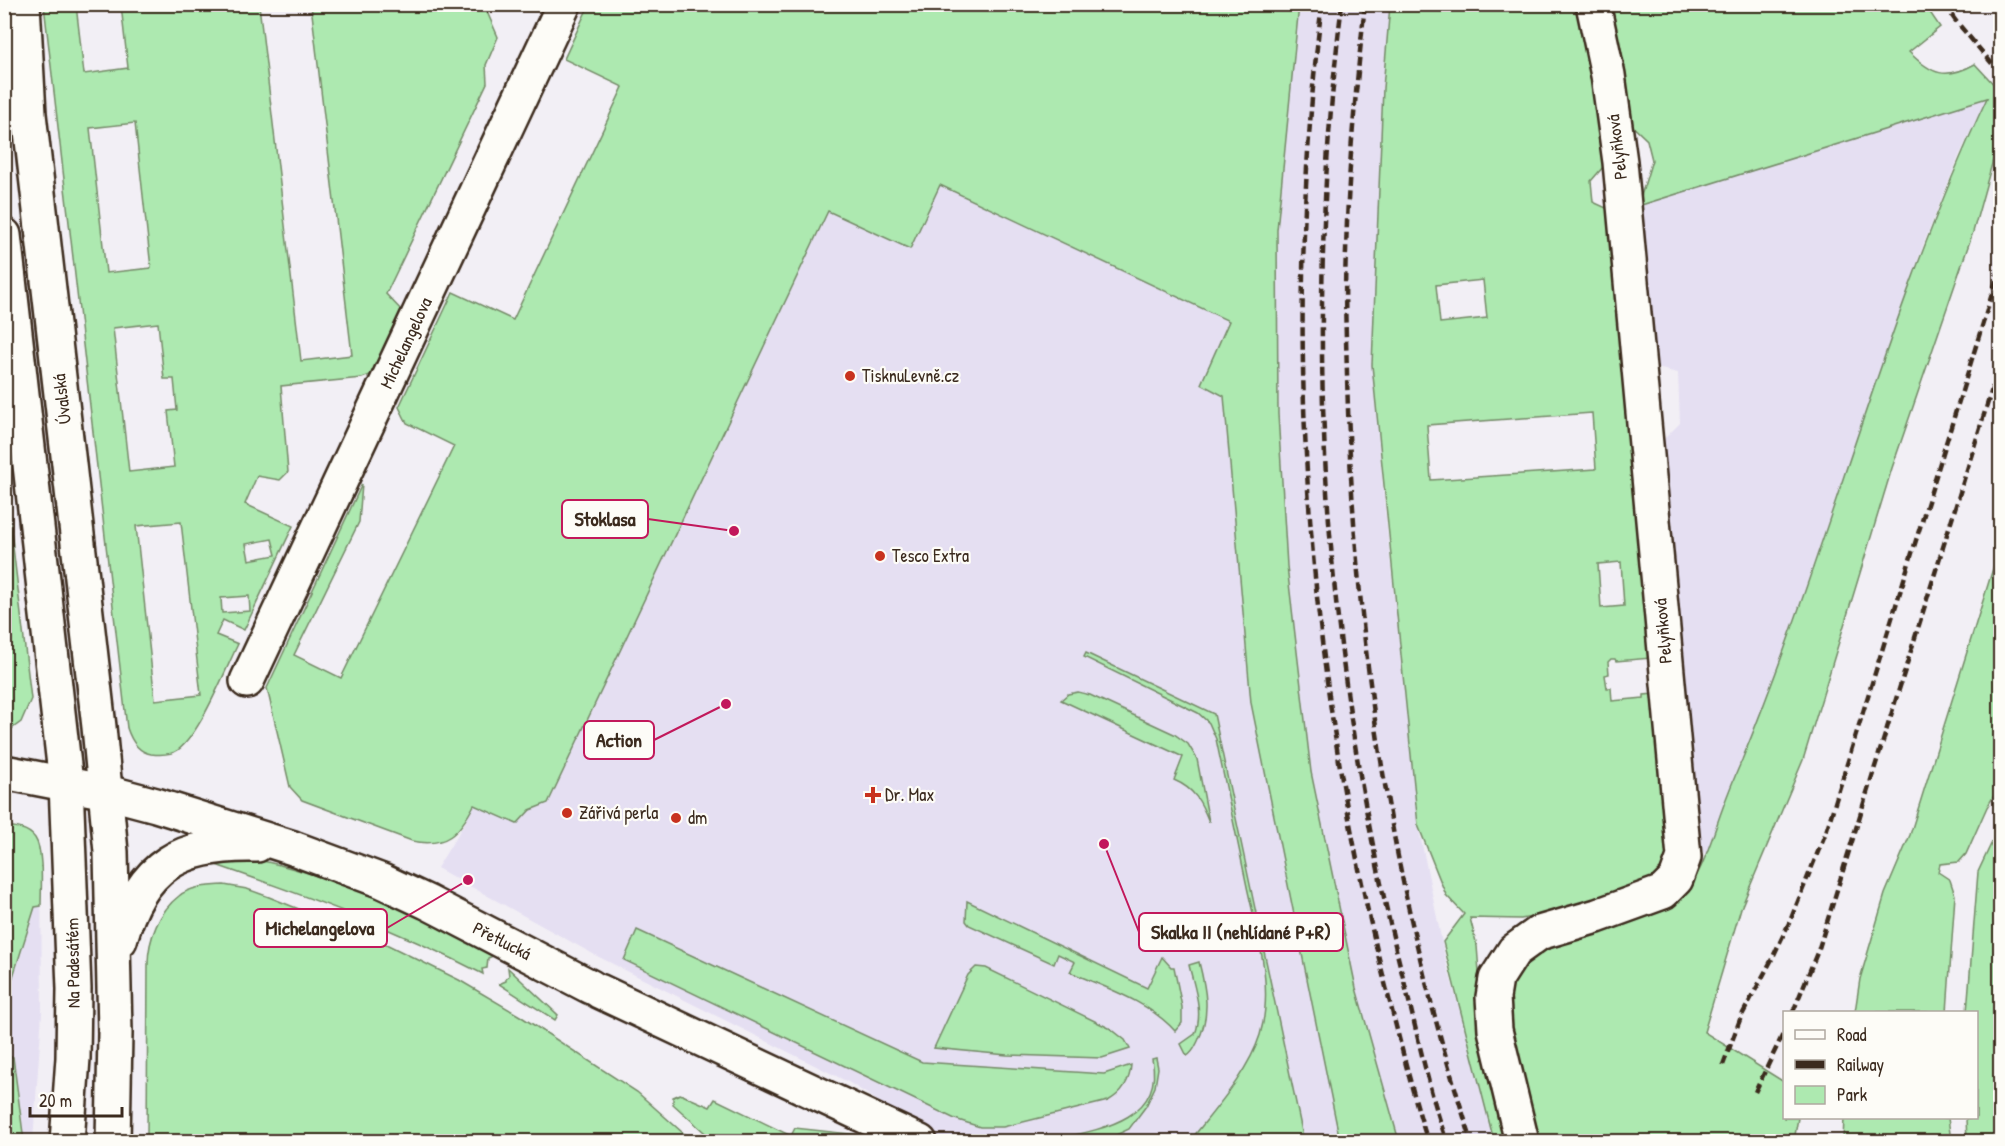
<svg xmlns="http://www.w3.org/2000/svg" width="2005" height="1146" viewBox="0 0 2005 1146" font-family="'Patrick Hand',sans-serif">
	<rect width="100%" height="100%" fill="#f2eff5"/>
	<filter id="ink" filterUnits="userSpaceOnUse"><feTurbulence type="fractalNoise" baseFrequency=".0167" numOctaves="2"/><feDisplacementMap in="SourceGraphic" scale="12" xChannelSelector="R" yChannelSelector="G"/><feConvolveMatrix kernelMatrix="1 2 1 2 8 2 1 2 1" color-interpolation-filters="sRGB"/></filter>
	<g filter="url(#ink)">
		<g fill="#e5dff2">
			<path d="M 1299,5 L 1390,5 L 1383,88 L 1372,365 L 1384,499 L 1418,825 L 1446,962 L 1497,1141 L 1399,1141 L 1356,988 L 1311,772 L 1287,566 L 1278,414 L 1277,230 Z"/>
			<path d="M 1890,67 L 1987,97 L 1959,156 L 1924,243 L 1770,691 L 1726,798 L 1706,855 L 1696,844 L 1656,447 L 1680,423 L 1678,373 L 1648,366 L 1638,206 L 1652,160 L 1647,140 L 1623,117 Z"/>
			<path d="M 940,185 L 1229,321 L 1201,384 L 1224,396 L 1251,703 L 1340,1141 L 1129,1142 L 1121,1134 L 1105,1138 L 1090,1137 L 1067,1142 L 952,1141 L 929,1134 L 850,1083 L 595,955 L 437,868 L 466,821 L 474,804 L 517,824 L 530,810 L 548,803 L 828,210 Z"/>
			<path d="M 4,826 L 22,828 L 35,839 L 41,858 L 42,1013 L 33,1141 L 5,1141 Z"/>
		</g>
		<g fill="#ade9b0" stroke="#748a67" stroke-width="1.5" fill-rule="evenodd">
			<path d="M 44,5 L 76,5 L 84,74 L 128,68 L 121,5 L 259,5 L 301,361 L 352,355 L 311,5 L 484,5 L 498,37 L 486,65 L 487,83 L 386,294 L 405,314 L 373,374 L 362,378 L 281,386 L 288,472 L 280,480 L 257,476 L 245,504 L 293,526 L 244,630 L 223,620 L 216,635 L 238,644 C 225,671 200,734 178,750 C 171,755 160,755 151,754 C 138,752 131,740 127,728 ZM 135,123 L 151,268 L 106,273 L 90,128 ZM 158,323 L 164,379 L 174,379 L 177,410 L 168,411 L 174,467 L 129,472 L 113,328 ZM 181,522 L 201,695 L 155,700 L 136,526 ZM 272,539 L 276,555 L 249,560 L 246,544 ZM 249,596 L 250,611 L 222,613 L 221,598 Z"/>
			<path d="M 589,5 L 1299,5 L 1277,230 L 1278,414 L 1287,566 L 1311,772 L 1356,988 L 1399,1141 L 1340,1141 L 1251,703 L 1224,396 L 1201,384 L 1229,321 L 940,185 L 910,249 L 828,211 L 548,803 L 530,810 L 517,824 L 474,805 C 459,834 446,848 412,841 L 302,800 L 290,787 L 267,688 L 362,484 L 359,522 L 294,655 L 341,678 L 454,446 L 407,423 L 399,407 L 453,292 L 513,320 L 623,87 L 564,59 Z"/>
			<path d="M 1390,5 L 1584,5 L 1594,47 L 1610,159 L 1591,181 L 1593,202 L 1615,212 L 1671,865 L 1669,872 L 1663,878 L 1577,909 L 1521,919 L 1470,918 L 1477,946 L 1482,1011 L 1514,1141 L 1494,1141 L 1443,942 L 1464,914 L 1446,895 L 1418,825 L 1372,365 L 1383,88 ZM 1483,280 L 1487,318 L 1440,323 L 1436,285 ZM 1592,413 L 1596,469 L 1431,480 L 1427,425 ZM 1621,562 L 1624,606 L 1601,608 L 1598,564 ZM 1651,658 L 1654,694 L 1644,695 L 1644,698 L 1612,701 L 1611,688 L 1607,688 L 1605,675 L 1609,674 L 1608,662 L 1611,659 L 1615,659 L 1616,661 Z"/>
			<path d="M 1601,5 L 1925,5 L 1940,27 L 1909,52 C 1932,75 1946,80 1975,64 L 2000,91 L 2000,135 L 1973,232 L 1892,468 L 1803,760 L 1741,908 L 1704,1032 L 1784,1082 L 1784,1118 L 1798,1118 L 1794,1141 L 1528,1141 L 1505,1017 L 1516,966 L 1550,940 L 1680,899 C 1702,876 1711,840 1722,810 C 1728,793 1735,776 1742,760 C 1831,542 1887,311 1987,98 L 1638,206 L 1652,160 L 1647,140 L 1623,117 Z"/>
			<path d="M 4,471 L 31,699 L 21,722 L 10,730 L 4,730 Z"/>
			<path d="M 2000,546 L 2000,786 L 1987,807 L 1966,854 L 1959,862 L 1940,864 L 1938,872 L 1950,880 L 1955,895 L 1947,1012 L 1855,1012 L 1860,979 L 1885,894 L 1910,835 Z"/>
			<path d="M 1086,653 L 1214,714 L 1304,1141 L 1190,1141 C 1214,1110 1248,1073 1260,1035 C 1275,985 1256,931 1246,882 C 1236,835 1226,787 1216,739 L 1209,723 L 1198,713 L 1084,657 Z"/>
			<path d="M 1078,692 L 1090,695 L 1174,734 L 1188,744 L 1197,759 L 1209,822 C 1201,802 1195,789 1174,780 L 1183,757 L 1061,700 L 1068,694 Z"/>
			<path d="M 2000,825 L 2000,1141 L 1967,1141 L 1966,1118 L 1976,1118 L 1976,1012 L 1967,1012 L 1978,872 Z"/>
			<path d="M 4,826 C 15,827 28,828 35,838 C 44,851 41,890 41,906 L 35,907 L 11,983 L 4,982 L 4,907 L 7,894 L 4,893 Z"/>
			<path d="M 253,859 C 336,875 420,916 493,956 L 488,958 L 487,968 L 482,969 L 483,974 C 394,928 304,895 210,863 Z"/>
			<path d="M 224,885 L 247,889 L 269,897 L 388,945 L 459,980 L 520,1016 L 637,1092 L 692,1141 L 147,1141 L 148,964 C 148,940 159,911 179,896 C 191,886 209,886 224,885 Z"/>
			<path d="M 967,901 L 1147,988 L 1162,957 L 1171,967 L 1174,967 L 1182,1007 L 1182,1023 L 1175,1031 C 1148,1001 1106,988 1070,972 L 1075,962 L 1058,954 L 1054,964 L 969,925 L 966,921 Z"/>
			<path d="M 637,930 L 922,1062 L 1104,1074 L 1131,1065 C 1130,1081 1122,1093 1108,1101 L 1003,1127 L 980,1127 L 955,1119 L 624,960 Z"/>
			<path d="M 1199,962 C 1206,990 1211,1014 1198,1041 C 1195,1047 1193,1053 1187,1056 L 1181,1044 L 1195,1034 C 1204,1012 1194,987 1189,965 Z"/>
			<path d="M 976,967 L 986,968 L 1111,1029 L 1125,1040 L 1130,1049 L 1102,1058 L 1007,1055 L 934,1048 L 968,975 Z"/>
			<path d="M 508,968 L 558,1015 L 555,1020 L 499,984 L 506,981 L 506,978 L 509,976 Z"/>
			<path d="M 4,1057 L 13,1057 L 24,1141 L 5,1141 Z"/>
			<path d="M 1156,1058 L 1158,1068 L 1155,1087 L 1146,1106 L 1129,1129 L 1112,1137 L 1046,1141 C 1089,1131 1166,1124 1152,1059 Z"/>
			<path d="M 680,1094 L 710,1107 L 715,1099 L 791,1136 L 795,1128 L 868,1136 L 878,1141 L 714,1141 L 673,1104 L 673,1097 Z"/>
			<path d="M 1844,1118 L 1948,1118 L 1951,1141 L 1843,1141 Z"/>
		</g>
		<g fill="none" stroke-linecap="round" stroke-linejoin="round">
			<defs>
				<g id="minor">
					<path d="M 247,681 L 564,4"/>
					<path d="M 1522,1142 L 1495,1030 L 1493,997 L 1496,979 L 1514,951 L 1539,933 L 1597,916 L 1663,892 L 1676,879 L 1684,857 L 1620,162 L 1608,75 L 1593,4"/>
				</g>
				<path id="tertiary" d="M 4,772 L 107,792"/>
				<g id="secondary">
					<path d="M 23,4 L 29,114 L 99,727 L 111,852 L 115,1033 L 113,1142"/>
					<path d="M 4,235 L 66,783 L 74,989 L 73,1058 L 67,1142"/>
					<path d="M 107,792 L 156,805 L 293,848 L 382,881 L 427,902 L 591,987"/>
					<path d="M 120,940 C 141,864 181,843 257,845"/>
					<path d="M 599,991 L 920,1142"/>
				</g>
			</defs>
			<use href="#minor" stroke="#3b2a1e" stroke-width="38"/>
			<use href="#tertiary" stroke="#3b2a1e" stroke-width="38"/>
			<use href="#secondary" stroke="#3b2a1e" stroke-width="38"/>
			<use href="#minor" stroke="#fdfcf7" stroke-width="33"/>
			<use href="#tertiary" stroke="#fdfcf7" stroke-width="33"/>
			<use href="#secondary" stroke="#fdfcf7" stroke-width="33"/>
			<g stroke="#3b2a1e" stroke-width="4.5" stroke-dasharray="9 4.5" stroke-linecap="butt">
				<path d="M 1322,4 C 1281,331 1306,672 1387,991 C 1400,1041 1412,1092 1428,1142"/>
				<path d="M 1342,4 C 1301,331 1323,667 1405,985 C 1418,1037 1429,1091 1447,1142"/>
				<path d="M 1365,4 C 1356,87 1348,170 1346,252 C 1344,293 1346,333 1347,374 C 1353,633 1391,895 1472,1142"/>
				<path d="M 1944,4 L 1955,20 L 2000,73"/>
				<path d="M 1793,1012 L 1819,948 L 2000,363"/>
				<path d="M 1723,1065 L 1741,1017 L 1771,961 L 1790,921 L 1826,832 L 2000,268"/>
				<path d="M 1755,1092 L 1784,1032"/>
			</g>
		</g>
	</g>
	<g fill="#c8321e" stroke="#fdfcf7" stroke-width="2">
		<circle cx="850" cy="376" r="6"/>
		<circle cx="880" cy="556" r="6"/>
		<path d="M870 786h6v6h6v6h-6v6h-6v-6h-6v-6h6z"/>
		<circle cx="567" cy="813" r="6"/>
		<circle cx="676" cy="818" r="6"/>
	</g>
	<g text-anchor="middle" stroke-width="4.5" stroke-linejoin="round" paint-order="stroke">
		<g font-size="18" fill="#3b2a1e" stroke="#fdfcf7">
			<text transform="translate(1617 147) rotate(-97)" y="6">Pelyňková</text>
			<text transform="translate(406 343) rotate(-65)" y="6">Michelangelova</text>
			<text transform="translate(62 399) rotate(-97)" y="6">Úvalská</text>
			<text transform="translate(1663 631) rotate(-95)" y="6">Pelyňková</text>
			<text transform="translate(502 941) rotate(27)" y="6">Přetlucká</text>
			<text transform="translate(73 963) rotate(-91)" y="6">Na Padesátém</text>
		</g>
		<g font-size="18" fill="#3b2a1e" stroke="#fdfcf7" text-anchor="start">
			<text x="862" y="382">TisknuLevně.cz</text>
			<text x="892" y="562">Tesco Extra</text>
			<text x="885" y="801">Dr. Max</text>
			<text x="579" y="819">Zářivá perla</text>
			<text x="688" y="824">dm</text>
		</g>
	</g>
	<path fill="none" stroke="#c2185b" stroke-width="2" d="M734 531L648 519M726 704L654 740M468 880L387 928M1104 844L1139 932"/>
	<g fill="#c2185b" stroke="#fdfcf7" stroke-width="2">
		<circle cx="734" cy="531" r="6"/>
		<circle cx="726" cy="704" r="6"/>
		<circle cx="468" cy="880" r="6"/>
		<circle cx="1104" cy="844" r="6"/>
	</g>
	<g fill="#fdfcf7" stroke="#c2185b" stroke-width="2">
		<rect x="562" y="500" width="86" height="38" rx="6"/>
		<rect x="584" y="721" width="70" height="38" rx="6"/>
		<rect x="254" y="909" width="133" height="38" rx="6"/>
		<rect x="1139" y="913" width="204" height="38" rx="6"/>
	</g>
	<g font-size="20" text-anchor="middle" font-weight="bold" fill="#3b2a1e">
		<text x="605" y="526">Stoklasa</text>
		<text x="619" y="747">Action</text>
		<text x="320" y="935">Michelangelova</text>
		<text x="1241" y="939">Skalka II (nehlídané P+R)</text>
	</g>
	<rect width="2005" height="1146" fill="none" stroke="#fdfcf7" stroke-width="24"/>
	<rect x="12" y="12" width="1981" height="1122" fill="none" stroke="#3b2a1e" stroke-width="2" filter="url(#ink)"/>
	<rect x="1783" y="1011" width="195" height="108" fill="#fdfcf7" stroke="#afa8a0" stroke-width="1.5"/>
	<rect x="1795" y="1030" width="30" height="9" fill="#fdfcf7" stroke="#afa8a0" stroke-width="1.5"/>
	<text x="1837" y="1041" font-size="18" fill="#3b2a1e">Road</text>
	<rect x="1795" y="1060" width="30" height="9" fill="#3b2a1e" stroke="#afa8a0" stroke-width="1.5"/>
	<text x="1837" y="1071" font-size="18" fill="#3b2a1e">Railway</text>
	<rect x="1795" y="1086" width="30" height="18" fill="#ade9b0" stroke="#afa8a0" stroke-width="1.5"/>
	<text x="1837" y="1101" font-size="18" fill="#3b2a1e">Park</text>
	<path d="M30 1107v9h92v-9" fill="none" stroke="#3b2a1e" stroke-width="3"/>
	<text x="39" y="1107" font-size="18" fill="#3b2a1e" stroke="#fdfcf7" stroke-width="4.5" paint-order="stroke">20 m</text>
</svg>
